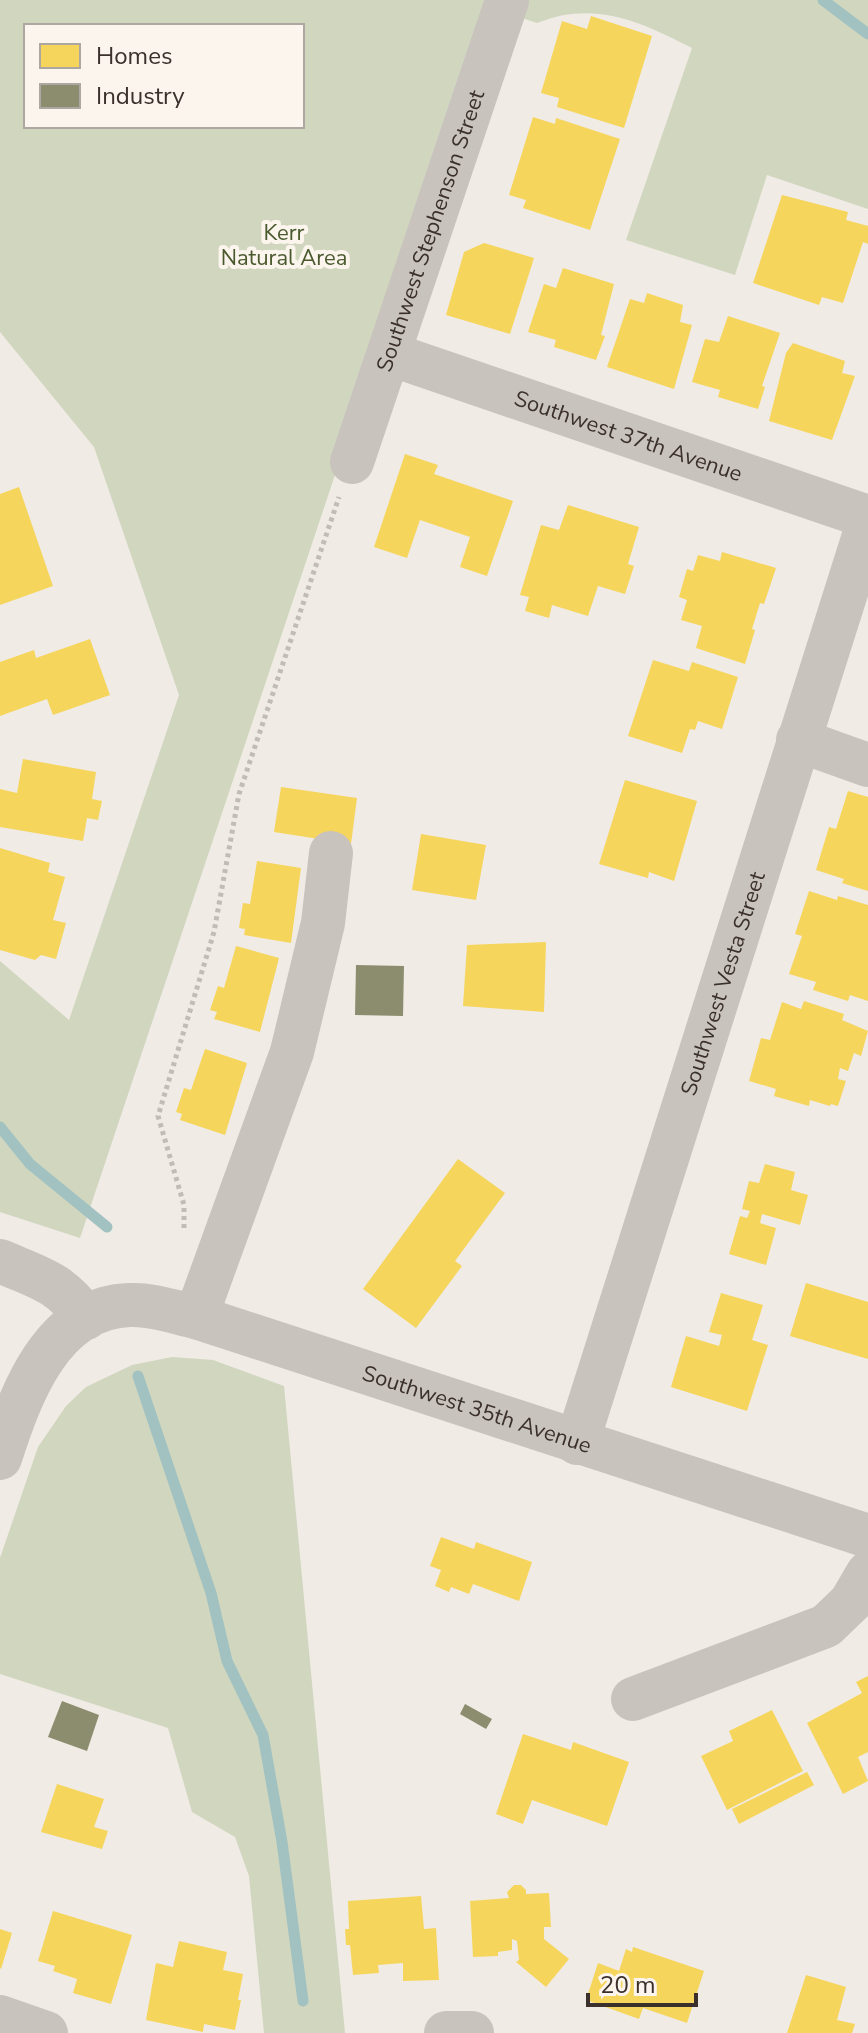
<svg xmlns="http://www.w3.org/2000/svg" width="868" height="2033" viewBox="0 0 868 2033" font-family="'Nunito Sans',sans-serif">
	<rect width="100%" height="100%" fill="#f0ebe5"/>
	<g fill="#d1d6bf" fill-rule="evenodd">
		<path d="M 0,0 L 868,0 L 868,209 L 767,175 L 735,275 L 626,240 L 692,48 C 640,21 593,0 537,23 L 491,8 L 80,1238 L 0,1212 L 0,961 L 69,1020 L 179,695 L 94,447 L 0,332 ZM 26,26 L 302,26 L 302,126 L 26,126 Z"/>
		<path d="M 172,1357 L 213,1360 L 284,1386 L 345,2033 L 264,2033 L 249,1876 L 235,1837 L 192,1812 L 168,1728 L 0,1674 L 0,1558 L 38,1447 L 66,1406 L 86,1387 L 132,1365 Z"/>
	</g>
	<g fill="#f6d55c">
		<path d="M 591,16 L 652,36 L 624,128 L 557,107 L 559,98 L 541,93 L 562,21 L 587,29 Z"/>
		<path d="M 533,117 L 555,124 L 556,118 L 620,139 L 590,230 L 523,208 L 526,200 L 509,195 Z"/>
		<path d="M 782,195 L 848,212 L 846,220 L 868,226 L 868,244 L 863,242 L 843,303 L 822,297 L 819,305 L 753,283 Z"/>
		<path d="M 484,243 L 534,258 L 510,334 L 446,315 L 464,252 Z"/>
		<path d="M 563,268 L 614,284 L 601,335 L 605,336 L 596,360 L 554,347 L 556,340 L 528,332 L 544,284 L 556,288 Z"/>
		<path d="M 647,293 L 683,305 L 680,322 L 692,325 L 674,389 L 607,367 L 630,299 L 644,303 Z"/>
		<path d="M 728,316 L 780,333 L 762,386 L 765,387 L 758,409 L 718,397 L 720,390 L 692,382 L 705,339 L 719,342 Z"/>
		<path d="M 793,343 L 845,361 L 842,373 L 855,376 L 832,440 L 769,421 L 786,353 Z"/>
		<path d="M 405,454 L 438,465 L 434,474 L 513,501 L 487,576 L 460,567 L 470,537 L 420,520 L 407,558 L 374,547 Z"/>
		<path d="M 19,487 L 53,586 L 0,605 L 0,494 Z"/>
		<path d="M 568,505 L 639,527 L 628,564 L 634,566 L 625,594 L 598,586 L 588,616 L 552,605 L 549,618 L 525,611 L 529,597 L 520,595 L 541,525 L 559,530 Z"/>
		<path d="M 722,552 L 776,568 L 764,604 L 760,603 L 752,629 L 755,630 L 745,664 L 696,648 L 702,626 L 681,620 L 687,600 L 679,597 L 687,569 L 693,571 L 698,555 L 720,561 Z"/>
		<path d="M 90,639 L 110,695 L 53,715 L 47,699 L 0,716 L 0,662 L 34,650 L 36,658 Z"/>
		<path d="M 653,660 L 689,671 L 692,662 L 738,677 L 722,729 L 698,721 L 695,730 L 690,729 L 682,753 L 628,736 Z"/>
		<path d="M 23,759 L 96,772 L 92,799 L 102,801 L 98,820 L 87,818 L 83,841 L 0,827 L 0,789 L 17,793 Z"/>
		<path d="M 625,780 L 697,801 L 674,881 L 649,872 L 648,878 L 599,864 Z"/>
		<path d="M 281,787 L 357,798 L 351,844 L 274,832 Z"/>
		<path d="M 848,791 L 868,797 L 868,891 L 842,883 L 844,879 L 816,870 L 829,827 L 836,829 Z"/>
		<path d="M 421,834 L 486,845 L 476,900 L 412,890 Z"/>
		<path d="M 0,848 L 50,863 L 48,872 L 65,877 L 53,920 L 66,923 L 56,959 L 41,955 L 35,960 L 0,950 Z"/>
		<path d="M 257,861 L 301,868 L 291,943 L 244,935 L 245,929 L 239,928 L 243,903 L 250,904 Z"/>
		<path d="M 809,891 L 837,900 L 838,896 L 868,905 L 868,1001 L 850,995 L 848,1001 L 813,990 L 816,982 L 789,974 L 802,936 L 795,934 Z"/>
		<path d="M 546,942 L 544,1012 L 463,1006 L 467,945 Z"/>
		<path d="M 236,946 L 279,958 L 260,1032 L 214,1019 L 217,1012 L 210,1010 L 218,986 L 224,988 Z"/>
		<path d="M 804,1001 L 844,1014 L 842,1020 L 868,1031 L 861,1056 L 854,1053 L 848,1071 L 840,1068 L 838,1079 L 846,1081 L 838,1106 L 831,1104 L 830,1106 L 810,1100 L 809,1106 L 774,1096 L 776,1089 L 749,1081 L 761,1038 L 770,1040 L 782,1002 L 801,1009 Z"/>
		<path d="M 205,1049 L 247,1063 L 225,1135 L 180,1120 L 182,1114 L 176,1112 L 184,1088 L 191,1090 Z"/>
		<path d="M 458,1159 L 505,1193 L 455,1261 L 462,1266 L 416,1328 L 363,1289 Z"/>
		<path d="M 765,1164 L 795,1172 L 791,1190 L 808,1195 L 800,1225 L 762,1214 L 760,1223 L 776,1228 L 766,1265 L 729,1254 L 740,1216 L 747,1218 L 750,1211 L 742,1209 L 749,1181 L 759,1183 Z"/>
		<path d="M 806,1283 L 868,1302 L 868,1359 L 790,1336 Z"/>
		<path d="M 721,1293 L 763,1305 L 752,1340 L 768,1345 L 747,1411 L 671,1387 L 686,1336 L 719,1346 L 722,1335 L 709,1332 Z"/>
		<path d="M 441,1537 L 474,1549 L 476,1542 L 532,1562 L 519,1601 L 473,1584 L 469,1594 L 451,1587 L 449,1592 L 435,1586 L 441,1570 L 430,1566 Z"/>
		<path d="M 868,1676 L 868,1752 L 858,1757 L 868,1781 L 843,1794 L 807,1723 L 862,1693 L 856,1682 Z"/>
		<path d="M 772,1710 L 803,1771 L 727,1810 L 701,1756 L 733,1741 L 729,1731 Z"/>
		<path d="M 523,1734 L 571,1750 L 573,1742 L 629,1762 L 607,1826 L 532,1800 L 523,1824 L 496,1814 Z"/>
		<path d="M 807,1772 L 814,1785 L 739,1824 L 732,1809 Z"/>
		<path d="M 57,1784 L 104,1799 L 94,1827 L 108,1831 L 102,1849 L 41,1832 Z"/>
		<path d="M 514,1885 L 521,1885 L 526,1890 L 526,1894 L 549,1893 L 551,1927 L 544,1927 L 544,1939 L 569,1959 L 546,1987 L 516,1962 L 519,1960 L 517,1941 L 512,1939 L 512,1950 L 498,1952 L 498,1956 L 473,1957 L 470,1901 L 509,1898 L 507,1892 Z"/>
		<path d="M 421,1896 L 424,1929 L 436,1928 L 439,1980 L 403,1981 L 403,1963 L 378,1965 L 379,1973 L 353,1975 L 350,1945 L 346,1945 L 345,1929 L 349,1929 L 348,1901 Z"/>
		<path d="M 53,1911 L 132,1935 L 111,2004 L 73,1993 L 77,1979 L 53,1971 L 55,1966 L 38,1961 Z"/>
		<path d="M 0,1929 L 12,1933 L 1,1969 L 0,1968 Z"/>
		<path d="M 179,1941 L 227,1952 L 223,1970 L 243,1974 L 238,2000 L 241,2000 L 235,2030 L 204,2024 L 203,2032 L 146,2020 L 156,1963 L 173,1967 Z"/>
		<path d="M 633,1947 L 704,1971 L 687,2023 L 643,2008 L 639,2019 L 586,2000 L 598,1963 L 619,1971 L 626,1949 L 632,1952 Z"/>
		<path d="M 806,1975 L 846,1987 L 837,2020 L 855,2024 L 852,2033 L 787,2033 Z"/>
	</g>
	<g fill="#8c8c6e">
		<path d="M 356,965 L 404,966 L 403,1016 L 355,1015 Z"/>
		<path d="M 62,1701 L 99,1715 L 87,1751 L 48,1737 Z"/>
		<path d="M 465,1704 L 492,1719 L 486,1729 L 460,1714 Z"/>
	</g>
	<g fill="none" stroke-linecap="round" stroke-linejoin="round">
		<g stroke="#a1c2c1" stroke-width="11">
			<path d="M 823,0 L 868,34"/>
			<path d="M 0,1127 L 30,1164 L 107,1227"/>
			<path d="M 138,1376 L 211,1593 L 227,1661 L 263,1735 L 282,1842 L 303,2001"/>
		</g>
		<path stroke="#c2bbb6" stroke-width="5" stroke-dasharray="4 4" stroke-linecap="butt" d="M 184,1228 L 184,1205 L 158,1116 L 214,932 L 239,794 L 339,497"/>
		<g stroke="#c9c3be" stroke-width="44">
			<path id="s1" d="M 390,354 L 868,517"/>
			<path id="s2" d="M 352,462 L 507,1"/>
			<path d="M 798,740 L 868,765"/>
			<path d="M 0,1261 C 39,1278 60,1281 86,1318"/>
			<path d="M 196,1317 L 292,1052 L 323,923 L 331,853"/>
			<path id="s3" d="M 577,1443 L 868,523"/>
			<path id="s4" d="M 0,1458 C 20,1396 51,1307 130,1305 C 152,1304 174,1312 196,1317 L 868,1536"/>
			<path d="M 633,1699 L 826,1626 L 851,1602 L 868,1573"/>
			<path d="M 0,2017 L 46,2033"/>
			<path d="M 446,2033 L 472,2033"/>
		</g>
	</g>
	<g text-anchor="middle" stroke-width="8" stroke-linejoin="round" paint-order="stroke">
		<g font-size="22" fill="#4a5a2e" stroke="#fbf5ee">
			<text x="284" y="240">Kerr<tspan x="284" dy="25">Natural Area</tspan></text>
		</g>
		<g font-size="22" fill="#3b302b" stroke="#fbf5ee">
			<text dy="8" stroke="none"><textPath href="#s2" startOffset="244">Southwest Stephenson Street</textPath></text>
			<text dy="8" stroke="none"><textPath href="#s1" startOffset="252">Southwest 37th Avenue</textPath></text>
			<text dy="8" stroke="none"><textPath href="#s3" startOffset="482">Southwest Vesta Street</textPath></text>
			<text dy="8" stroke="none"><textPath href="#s4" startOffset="578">Southwest 35th Avenue</textPath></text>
		</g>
	</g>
	<rect x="24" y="24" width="280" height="104" fill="#fbf5ee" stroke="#aea6a0" stroke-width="2"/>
	<rect x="40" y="44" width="40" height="24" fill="#f6d55c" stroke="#aea6a0" stroke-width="2"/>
	<text x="96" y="64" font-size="24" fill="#3b302b">Homes</text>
	<rect x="40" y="84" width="40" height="24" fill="#8c8c6e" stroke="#aea6a0" stroke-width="2"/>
	<text x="96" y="104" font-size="24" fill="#3b302b">Industry</text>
	<path d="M588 1993v12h108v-12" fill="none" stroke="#3b302b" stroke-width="4"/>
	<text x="600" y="1993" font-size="24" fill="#3b302b" stroke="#fbf5ee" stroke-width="6" paint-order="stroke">20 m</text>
</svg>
